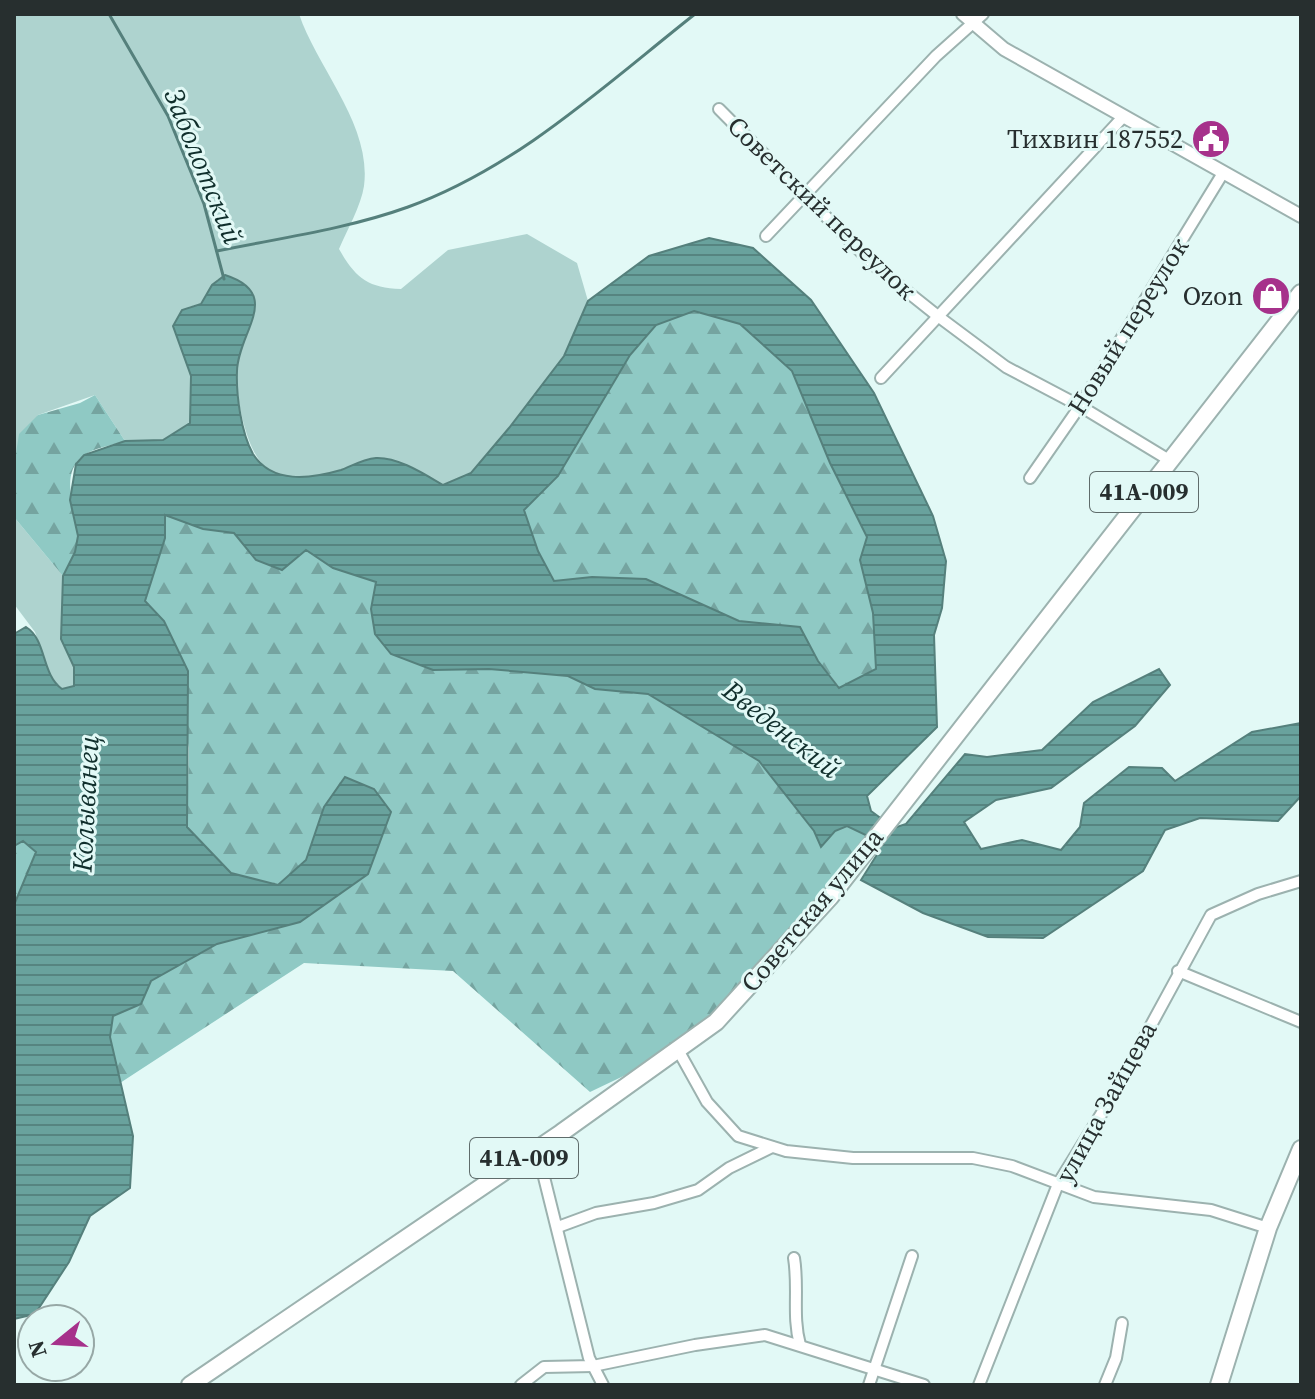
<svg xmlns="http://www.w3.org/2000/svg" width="1315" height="1399" viewBox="0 0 1315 1399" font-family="'Source Serif 4',serif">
	<defs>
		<pattern id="forest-firs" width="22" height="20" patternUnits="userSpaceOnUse" patternTransform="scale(2)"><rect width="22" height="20" fill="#8fc9c4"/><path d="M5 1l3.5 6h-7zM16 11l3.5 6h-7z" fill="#75a4a0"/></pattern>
		<pattern id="water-rules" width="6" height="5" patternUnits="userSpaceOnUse" patternTransform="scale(2)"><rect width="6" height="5" fill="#69a29d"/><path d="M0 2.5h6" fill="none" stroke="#568480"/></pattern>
	</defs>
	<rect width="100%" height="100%" fill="#e2f9f6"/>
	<g fill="#aed3cf">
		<path d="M 14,14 L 299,14 C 317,68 372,125 364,186 C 361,206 347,230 339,249 C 355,277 367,288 401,289 L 448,250 L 527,234 L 577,263 L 588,301 L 564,356 L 509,428 L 471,473 L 443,486 C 424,475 398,456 375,458 C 364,459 351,467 340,470 C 280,487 257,479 242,417 C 238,399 234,375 239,357 C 245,333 258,317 253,292 L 218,279 L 200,304 L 189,307 L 173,326 L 191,376 L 190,423 L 163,440 L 125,441 L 95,395 L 38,415 L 14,466 Z"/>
		<path d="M 14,517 L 63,576 L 61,639 L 74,667 L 74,686 L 62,689 L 52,681 L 35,632 L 14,604 Z"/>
	</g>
	<g fill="url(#forest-firs)">
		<path d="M 694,311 L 740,324 L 792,371 L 830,463 L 867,537 L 860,560 L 873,613 L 876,670 L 840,688 L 818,661 L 800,627 L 739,621 L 645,579 L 592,577 L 554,581 L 538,551 L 523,510 L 558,476 L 630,355 L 656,325 Z"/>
		<path d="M 95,395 L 125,441 C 113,445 93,448 83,456 C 58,475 77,511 78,535 C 79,550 69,564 63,576 L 14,517 L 14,466 L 19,434 L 38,415 L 80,403 Z"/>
		<path d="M 165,515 L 203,529 L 234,533 L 256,560 L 306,549 L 333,568 L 377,582 L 371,609 L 433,670 L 489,669 L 568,676 L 595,689 L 648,694 L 759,761 L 814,831 L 821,846 L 835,831 L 847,826 L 870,837 L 860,857 L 678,1050 L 590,1092 L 453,971 L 304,963 L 120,1083 L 110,1037 L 113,1015 L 141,1004 L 151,981 L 217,944 L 300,922 L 324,807 L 306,860 L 278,885 L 231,873 L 187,827 L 189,748 L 164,621 L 144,602 L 165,538 Z"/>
		<path d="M 23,841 L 36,851 L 14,905 L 14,846 Z"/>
	</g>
	<path fill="url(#water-rules)" stroke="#55807c" stroke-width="2" fill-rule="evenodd" d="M 709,238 L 753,248 L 811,300 L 874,393 L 933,516 L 946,561 L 942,608 L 934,635 L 937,727 L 867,796 L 871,811 L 894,828 L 906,824 L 965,754 L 987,757 L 1042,750 L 1093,702 L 1159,669 L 1170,685 L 1135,726 L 1051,788 L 996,800 L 964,822 L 981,849 L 1022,840 L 1061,850 L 1080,827 L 1084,803 L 1129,767 L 1162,768 L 1175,781 L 1252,732 L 1301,723 L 1301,796 L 1278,821 L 1200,818 L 1165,830 L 1143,871 L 1043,938 L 988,937 L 923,913 L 861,880 L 878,853 L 870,837 L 847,826 L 835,831 L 821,847 L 814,831 L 759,761 L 648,694 L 595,689 L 568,676 L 489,669 L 433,670 L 391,654 L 375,634 L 371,609 L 376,582 L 333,568 L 306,550 L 282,570 L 256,560 L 234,533 L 203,529 L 165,515 L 165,538 L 145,601 L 164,621 L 188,671 L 187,827 L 231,873 L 278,885 L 306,860 L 324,807 L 345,777 L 374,789 L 391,812 L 368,874 L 300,922 L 217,944 L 151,981 L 141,1004 L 113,1016 L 110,1037 L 133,1136 L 130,1188 L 90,1216 L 69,1262 L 35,1314 L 14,1319 L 14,905 L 36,852 L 23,841 L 14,846 L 14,634 L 26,627 C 47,640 41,674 62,689 L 74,686 L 74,667 L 61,639 L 63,576 L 75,552 L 78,536 L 70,500 L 76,464 L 84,455 L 125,441 L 163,440 L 190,423 L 191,376 L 173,326 L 182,310 L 201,304 L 212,285 L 225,275 C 284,294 238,332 237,371 C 236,394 241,433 253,454 C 272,484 310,479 341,470 C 351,466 364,459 376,458 C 398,457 424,474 443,485 L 471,473 L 509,428 L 564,356 L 588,301 L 649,256 ZM 694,311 L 740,324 L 792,371 L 830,463 L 867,537 L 860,560 L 873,613 L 876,669 L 839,688 L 818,661 L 800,627 L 739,621 L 646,579 L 592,577 L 554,581 L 538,551 L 524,510 L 558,476 L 630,355 L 656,325 Z"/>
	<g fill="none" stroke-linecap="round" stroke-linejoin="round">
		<g stroke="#55807c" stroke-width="3">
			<path d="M 109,14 L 168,116 L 204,204 L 224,279"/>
			<path d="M 217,251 C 281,238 347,229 408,207 C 518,167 605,85 695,14"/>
		</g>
		<defs>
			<g id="minor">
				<path d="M 719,109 L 875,266 L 939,317 L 1006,367 L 1080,406 L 1169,460"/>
				<path d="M 766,236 L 936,56 L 983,14"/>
				<path d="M 881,378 L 1123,117"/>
				<path d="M 1030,478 L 1080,406 L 1223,173"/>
				<path d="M 1178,971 L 1301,1022"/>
				<path d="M 678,1050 L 707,1102 L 738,1136 L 786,1151 L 853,1158 L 973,1158 L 1012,1166 L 1094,1197 L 1211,1210 L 1268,1228"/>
				<path d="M 537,1149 L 589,1358 L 603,1385"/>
				<path d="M 558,1227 L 596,1213 L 654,1203 L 698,1190 L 729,1168 L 772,1147"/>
				<path d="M 794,1258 C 799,1288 792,1316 800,1345"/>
				<path d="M 521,1385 L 544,1367 L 593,1366 L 695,1345 L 765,1335 L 924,1385"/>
				<path d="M 869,1385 L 912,1256"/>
				<path d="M 979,1385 L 1058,1184 L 1113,1095 L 1211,915 L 1258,894 L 1301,881"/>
				<path d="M 1105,1385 L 1116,1358 L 1122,1323"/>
			</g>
			<path id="tertiary" d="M 963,14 L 1004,49 L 1301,216"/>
			<g id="primary">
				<path d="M 190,1385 L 561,1133 L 716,1022 L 830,897 L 1301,293"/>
				<path d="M 1219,1385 L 1268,1228 L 1301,1149"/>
			</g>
		</defs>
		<use href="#minor" stroke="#9cb2af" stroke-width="14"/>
		<use href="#tertiary" stroke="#9cb2af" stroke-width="16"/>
		<use href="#primary" stroke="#9cb2af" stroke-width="20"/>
		<use href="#minor" stroke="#fff" stroke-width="10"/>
		<use href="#tertiary" stroke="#fff" stroke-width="12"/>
		<use href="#primary" stroke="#fff" stroke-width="16"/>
	</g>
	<defs>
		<symbol id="civic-disc" viewBox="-11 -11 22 22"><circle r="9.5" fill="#a6318b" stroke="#e2f9f6"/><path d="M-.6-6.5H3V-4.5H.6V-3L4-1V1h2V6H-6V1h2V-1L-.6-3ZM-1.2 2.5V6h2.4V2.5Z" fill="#fff"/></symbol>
		<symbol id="shop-disc" viewBox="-11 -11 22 22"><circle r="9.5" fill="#a6318b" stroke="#e2f9f6"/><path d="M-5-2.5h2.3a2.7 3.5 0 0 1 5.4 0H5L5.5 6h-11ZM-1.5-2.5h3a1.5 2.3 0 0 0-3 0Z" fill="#fff"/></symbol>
	</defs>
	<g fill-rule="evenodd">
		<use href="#civic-disc" x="1189" y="117" width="44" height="44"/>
		<use href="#shop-disc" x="1249" y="274" width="44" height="44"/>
	</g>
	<g text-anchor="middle" stroke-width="6" stroke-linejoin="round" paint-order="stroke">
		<g fill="#e2f9f6" stroke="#5f6c6b" stroke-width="2">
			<rect x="1090" y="472" width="108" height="40" rx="6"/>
			<rect x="470" y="1138" width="108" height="40" rx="6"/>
		</g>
		<g font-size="24" font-weight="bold" fill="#272f2f">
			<text x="1144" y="500">41А-009</text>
			<text x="524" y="1166">41А-009</text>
		</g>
		<g font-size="26" fill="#272f2f" stroke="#e2f9f6" text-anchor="end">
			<text x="1183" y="148">Тихвин 187552</text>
			<text x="1243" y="305">Ozon</text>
		</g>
		<g font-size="26" fill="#272f2f" stroke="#e2f9f6">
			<text transform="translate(822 208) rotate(44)" y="9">Советский переулок</text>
			<text transform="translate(1128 326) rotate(-58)" y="9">Новый переулок</text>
			<text transform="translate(812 910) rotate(-50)" y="9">Советская улица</text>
			<text transform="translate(1106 1102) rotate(-61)" y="9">улица Зайцева</text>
		</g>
		<g font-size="28" font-style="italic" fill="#102f2c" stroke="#e2f9f6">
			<text transform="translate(204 166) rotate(68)" y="10">Заболотский</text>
			<text transform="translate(782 729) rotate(38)" y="10">Введенский</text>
			<text transform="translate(85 804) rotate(-87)" y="10">Колыванец</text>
		</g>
	</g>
	<rect width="1315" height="1399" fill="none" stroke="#272f2f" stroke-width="32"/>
	<g transform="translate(56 1343) rotate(252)"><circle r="38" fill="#e2f9f6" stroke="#97a8a6" stroke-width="2"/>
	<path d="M0-6L14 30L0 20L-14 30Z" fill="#a6318b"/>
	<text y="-12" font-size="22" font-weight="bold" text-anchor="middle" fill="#272f2f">N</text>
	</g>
</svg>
